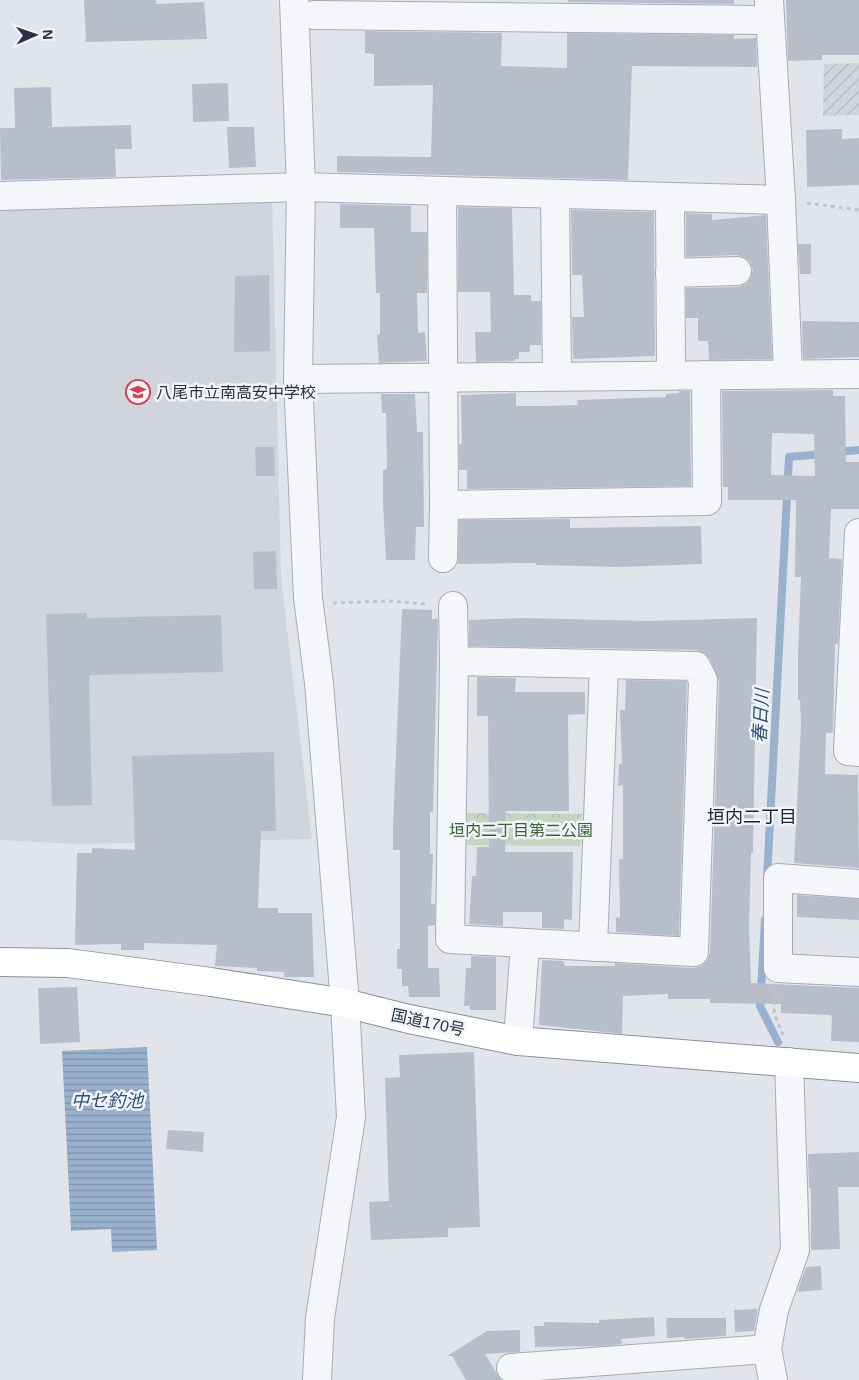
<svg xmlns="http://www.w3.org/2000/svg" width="859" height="1380" viewBox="0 0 859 1380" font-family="Helvetica,'Noto Sans JP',sans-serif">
	<defs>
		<pattern id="industrial-furrows" width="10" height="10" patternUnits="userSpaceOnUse" patternTransform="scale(1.25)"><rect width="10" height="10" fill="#cfd4dd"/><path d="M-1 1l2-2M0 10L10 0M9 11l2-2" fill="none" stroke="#b2b6bf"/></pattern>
		<pattern id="park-crowns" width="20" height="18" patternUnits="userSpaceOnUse" patternTransform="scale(1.25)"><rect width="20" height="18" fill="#c6d6c1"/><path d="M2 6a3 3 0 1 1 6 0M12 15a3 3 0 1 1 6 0" fill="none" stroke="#aab8a7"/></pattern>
		<pattern id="water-rules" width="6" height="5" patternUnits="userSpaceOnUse" patternTransform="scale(1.25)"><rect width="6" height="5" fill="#99b1ce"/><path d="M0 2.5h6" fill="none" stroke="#7d91a9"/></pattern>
	</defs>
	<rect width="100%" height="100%" fill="#e1e5eb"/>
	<path fill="#cfd4dd" d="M 272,195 L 281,578 L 312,839 L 78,844 L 0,840 L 0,205 Z"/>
	<path fill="url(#industrial-furrows)" d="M 859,63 L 859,115 L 823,116 L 824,64 Z"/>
	<path fill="url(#park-crowns)" d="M 462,813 L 582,814 L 581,846 L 461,845 Z"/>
	<path fill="url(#water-rules)" d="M 147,1047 L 157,1250 L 112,1252 L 111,1229 L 71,1231 L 62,1051 Z"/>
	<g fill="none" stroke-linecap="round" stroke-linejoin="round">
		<g stroke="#99b1ce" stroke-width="8">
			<path d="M 837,452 L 859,450"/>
			<path d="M 767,879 L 789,457 L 823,454"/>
			<path d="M 765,920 L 760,1006 L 778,1042"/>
		</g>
	</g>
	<g fill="#b8bec9" fill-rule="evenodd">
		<path d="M 84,0 L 156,0 L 156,4 L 204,2 L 207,39 L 86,42 Z"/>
		<path d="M 568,0 L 734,0 L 734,4 L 568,2 Z"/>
		<path d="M 786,0 L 859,0 L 859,55 L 822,55 L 822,60 L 788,61 Z"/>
		<path d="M 365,31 L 502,33 L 501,66 L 567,68 L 567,33 L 734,35 L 734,39 L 756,38 L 757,67 L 632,66 L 628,180 L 337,172 L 337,156 L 431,157 L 433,85 L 374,86 L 374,54 L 365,53 Z"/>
		<path d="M 228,83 L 229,121 L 193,122 L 192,84 Z"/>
		<path d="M 51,87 L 52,127 L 131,125 L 132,149 L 115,149 L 116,177 L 1,180 L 0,128 L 15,128 L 14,88 Z"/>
		<path d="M 227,127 L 254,127 L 256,167 L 229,168 Z"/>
		<path d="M 842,129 L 842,139 L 859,138 L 859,185 L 807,187 L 806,130 Z"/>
		<path d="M 340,204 L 411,206 L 411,232 L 427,232 L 427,293 L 417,293 L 418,333 L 425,332 L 427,361 L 379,363 L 377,335 L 380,334 L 380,293 L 376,293 L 374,228 L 340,228 Z"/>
		<path d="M 458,207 L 512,208 L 514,295 L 531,295 L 531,301 L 541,301 L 541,345 L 530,345 L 530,352 L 519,352 L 519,359 L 515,359 L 515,361 L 476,362 L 475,332 L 491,332 L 490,292 L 458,292 Z"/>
		<path d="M 571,210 L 654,212 L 655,356 L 573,359 L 572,317 L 584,317 L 582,275 L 572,275 Z"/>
		<path d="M 686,213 L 712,214 L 712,220 L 766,215 L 772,359 L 709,360 L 708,341 L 698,341 L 698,318 L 686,318 L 686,288 L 738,287 L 746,284 L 750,279 L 753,270 L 750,262 L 745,258 L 737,255 L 686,257 Z"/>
		<path d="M 798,244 L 811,244 L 811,274 L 800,274 Z"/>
		<path d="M 269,275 L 270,351 L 234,352 L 235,276 Z"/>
		<path d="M 802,321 L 859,322 L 859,357 L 803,359 Z"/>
		<path d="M 833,390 L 833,396 L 845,396 L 846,462 L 859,462 L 859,509 L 831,509 L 829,558 L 842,559 L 838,644 L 835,644 L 833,733 L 826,733 L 825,774 L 858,775 L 859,868 L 794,863 L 801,724 L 800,700 L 798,700 L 798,653 L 801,577 L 795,577 L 796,500 L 728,500 L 728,487 L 723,487 L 722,391 ZM 772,433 L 814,434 L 815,476 L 771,475 Z"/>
		<path d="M 679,391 L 690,391 L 691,486 L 467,489 L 467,470 L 459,470 L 459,444 L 462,444 L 461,395 L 516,393 L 516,406 L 545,406 L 578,405 L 577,400 L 666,397 L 666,394 L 679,393 Z"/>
		<path d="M 381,394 L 415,394 L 417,432 L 423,432 L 424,527 L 416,527 L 415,560 L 386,560 L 383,503 L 383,470 L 387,469 L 386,413 L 382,413 Z"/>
		<path d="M 255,447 L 274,447 L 275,476 L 256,476 Z"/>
		<path d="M 570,519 L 570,528 L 701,526 L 702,564 L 620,567 L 536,565 L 536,563 L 458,564 L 459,520 Z"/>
		<path d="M 276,551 L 277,589 L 254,589 L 253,552 Z"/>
		<path d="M 402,609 L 432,610 L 432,619 L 438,619 L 433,812 L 430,812 L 430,854 L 433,854 L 431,904 L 435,904 L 435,925 L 428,926 L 428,968 L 439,968 L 440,997 L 409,997 L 408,986 L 402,986 L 402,969 L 397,969 L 397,949 L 400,949 L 400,850 L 393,850 L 393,826 Z"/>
		<path d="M 87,613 L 87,618 L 221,615 L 223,672 L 89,675 L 92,805 L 52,806 L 46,614 Z"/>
		<path d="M 523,618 L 648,621 L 757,618 L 753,853 L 751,853 L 749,928 L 751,983 L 859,988 L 859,1042 L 831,1041 L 832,1016 L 829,1015 L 781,1013 L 781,1004 L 710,1003 L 710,999 L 668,999 L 668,994 L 623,996 L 622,1034 L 539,1025 L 542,960 L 563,961 L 565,966 L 615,966 L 615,963 L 693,968 L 702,966 L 707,960 L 710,953 L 719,681 L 710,659 L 704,653 L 696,650 L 469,646 L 469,620 Z"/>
		<path d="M 477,677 L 516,678 L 515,692 L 585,692 L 585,714 L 568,715 L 569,811 L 506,811 L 505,852 L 573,852 L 572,920 L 564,919 L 564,929 L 542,928 L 542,912 L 503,912 L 503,926 L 469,924 L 472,876 L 476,876 L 477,847 L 489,847 L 488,716 L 477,716 Z"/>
		<path d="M 626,680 L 686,681 L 687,683 L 679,936 L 616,932 L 616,917 L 620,918 L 619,859 L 623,859 L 623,785 L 618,786 L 619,764 L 622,764 L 620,710 L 625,710 Z"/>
		<path d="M 274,752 L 276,831 L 261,831 L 258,908 L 278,908 L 278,913 L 312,913 L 314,977 L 284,977 L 284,972 L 257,971 L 257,968 L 215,966 L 217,945 L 144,943 L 144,950 L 121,950 L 121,944 L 75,945 L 77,853 L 92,853 L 92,848 L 135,850 L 132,756 Z"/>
		<path d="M 797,895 L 859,899 L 859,920 L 797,917 Z"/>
		<path d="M 471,956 L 496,957 L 496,1010 L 470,1010 L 470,1006 L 464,1006 L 466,968 L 471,968 Z"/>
		<path d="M 77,987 L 80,1042 L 40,1044 L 38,988 Z"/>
		<path d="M 474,1052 L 480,1227 L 448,1228 L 448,1237 L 371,1240 L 369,1202 L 389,1201 L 385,1078 L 400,1077 L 399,1055 Z"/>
		<path d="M 168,1130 L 204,1132 L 203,1152 L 166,1149 Z"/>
		<path d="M 859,1152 L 859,1187 L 838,1187 L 840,1249 L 811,1250 L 811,1188 L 809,1188 L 808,1154 Z"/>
		<path d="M 821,1266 L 822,1290 L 797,1292 L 806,1267 Z"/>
		<path d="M 758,1309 L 754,1331 L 735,1332 L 734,1310 Z"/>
		<path d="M 654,1317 L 655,1336 L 621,1339 L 622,1344 L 601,1346 L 535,1347 L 534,1326 L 544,1326 L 544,1322 L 599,1323 L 599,1320 Z"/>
		<path d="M 666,1318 L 726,1318 L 726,1334 L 725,1336 L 685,1339 L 684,1337 L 667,1338 Z"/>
		<path d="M 520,1330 L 520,1352 L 485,1354 L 501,1380 L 466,1380 L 452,1356 L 447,1356 L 487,1331 Z"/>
	</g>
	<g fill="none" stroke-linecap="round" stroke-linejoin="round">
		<defs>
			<g id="minor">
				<path d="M 294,0 L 301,187 L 298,379 L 308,598 L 319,683 L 345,1003 L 351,1117 L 320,1318 L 317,1380"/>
				<path d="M 769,0 L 781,200 L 788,374"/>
				<path d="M 314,15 L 770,20"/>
				<path d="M 442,193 L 444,505 L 707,501 L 706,375"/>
				<path d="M 555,195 L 557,376"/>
				<path d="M 0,196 L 301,187 L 781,200"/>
				<path d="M 670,198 L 671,375"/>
				<path d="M 670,273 L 737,271"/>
				<path d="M 298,379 L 859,374"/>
				<path d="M 859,533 L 848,751 L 859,752"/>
				<path d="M 443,558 L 444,505"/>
				<path d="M 453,606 L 454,661 L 450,939 L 694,952 L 703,680 L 696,666 L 454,661"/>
				<path d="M 859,884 L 778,878 L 778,968 L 859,972"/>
				<path d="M 593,947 L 604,665"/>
				<path d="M 518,1041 L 525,944"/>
				<path d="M 511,1368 L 767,1349"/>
				<path d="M 773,1380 L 767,1349 L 774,1310 L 795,1250 L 789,1062"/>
			</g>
			<path id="highway" d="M 0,962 L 68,963 L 211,982 L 345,1003 L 409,1019 L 518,1041 L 859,1068"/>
		</defs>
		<use href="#minor" stroke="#a6abb6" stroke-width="30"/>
		<use href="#highway" stroke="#8791a3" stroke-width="30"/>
		<g stroke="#bfc3ca" stroke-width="3" stroke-dasharray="4 4" stroke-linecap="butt">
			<path d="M 807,203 L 859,210"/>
			<path d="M 333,603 L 389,601 L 427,604"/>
			<path d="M 776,993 L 774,1013 L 783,1035"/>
		</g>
		<use href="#minor" stroke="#f4f6f9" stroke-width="28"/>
		<use href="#highway" stroke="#fff" stroke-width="28"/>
	</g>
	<defs>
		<symbol id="school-ring" viewBox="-11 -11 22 22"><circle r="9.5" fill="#f1f4f8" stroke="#da3c50" stroke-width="1.5"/><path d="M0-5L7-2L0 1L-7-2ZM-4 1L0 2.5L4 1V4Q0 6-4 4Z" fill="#da3c50"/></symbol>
	</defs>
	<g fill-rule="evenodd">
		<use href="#school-ring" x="124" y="378" width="28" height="28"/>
	</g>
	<g text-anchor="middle" stroke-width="5" stroke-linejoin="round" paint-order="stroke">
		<g font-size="16" fill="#283144" stroke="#f1f4f8" text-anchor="start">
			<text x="156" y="398">八尾市立南高安中学校</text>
		</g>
		<g font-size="16" fill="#3b6134" stroke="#f1f4f8">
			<text x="521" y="836">垣内二丁目第二公園</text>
		</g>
		<g font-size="16" fill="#283144" stroke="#f1f4f8">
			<text transform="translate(428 1022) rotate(12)" y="6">国道170号</text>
		</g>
		<g font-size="18" font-style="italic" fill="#2e4f7c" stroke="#f1f4f8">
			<text transform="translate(761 716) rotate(-87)" y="6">春日川</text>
			<text x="107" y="1107">中セ釣池</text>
		</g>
		<g font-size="18" fill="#1a2235" stroke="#f1f4f8">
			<text x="752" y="823">垣内二丁目</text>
		</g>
	</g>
	<g transform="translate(35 35) rotate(88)" stroke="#f1f4f8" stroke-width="4" paint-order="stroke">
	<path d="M0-4L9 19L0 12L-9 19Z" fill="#283144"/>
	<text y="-8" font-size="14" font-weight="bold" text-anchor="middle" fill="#283144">N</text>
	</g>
</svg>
